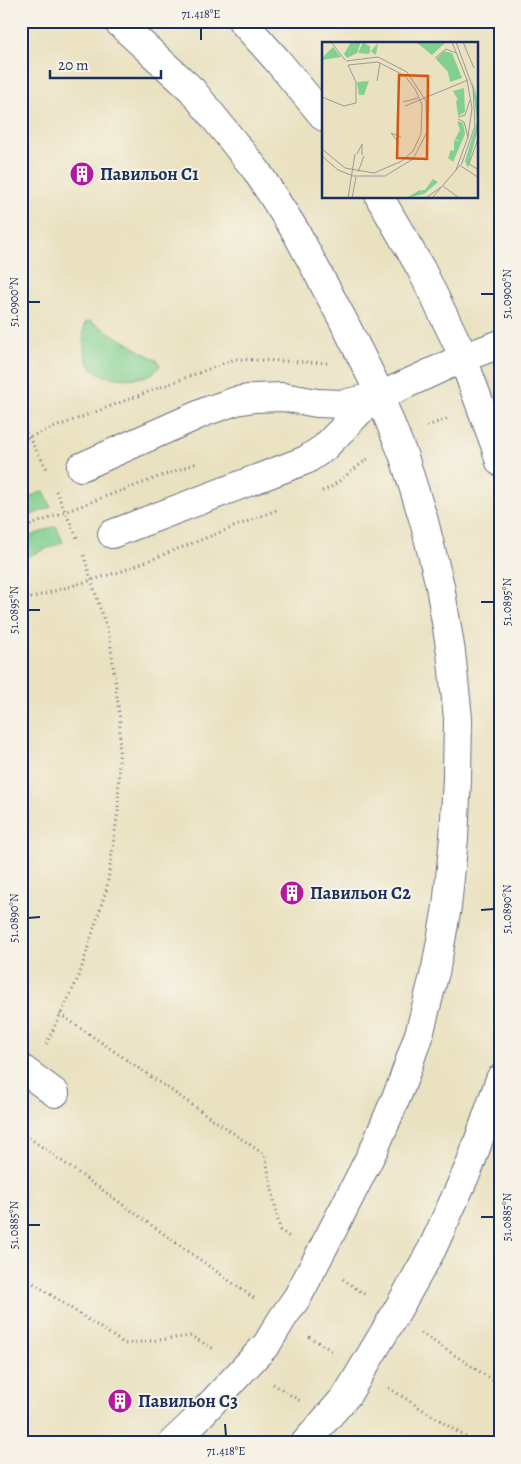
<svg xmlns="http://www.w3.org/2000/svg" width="521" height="1464" viewBox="0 0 521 1464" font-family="Alegreya,serif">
	<rect width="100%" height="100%" fill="#f7f3e8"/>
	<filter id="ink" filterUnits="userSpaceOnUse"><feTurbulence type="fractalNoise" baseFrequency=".02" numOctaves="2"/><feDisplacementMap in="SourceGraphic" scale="10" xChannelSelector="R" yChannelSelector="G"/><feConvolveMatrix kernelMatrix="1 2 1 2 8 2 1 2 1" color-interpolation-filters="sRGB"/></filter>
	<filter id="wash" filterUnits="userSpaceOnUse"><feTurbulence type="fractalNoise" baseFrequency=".0096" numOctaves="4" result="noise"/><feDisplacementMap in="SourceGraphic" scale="20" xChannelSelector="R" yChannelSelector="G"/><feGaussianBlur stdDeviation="1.12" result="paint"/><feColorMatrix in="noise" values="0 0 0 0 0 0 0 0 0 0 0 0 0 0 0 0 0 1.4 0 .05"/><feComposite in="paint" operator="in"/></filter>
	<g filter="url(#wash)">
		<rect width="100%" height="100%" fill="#eae1c0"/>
		<g fill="#81d08f" stroke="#4e8076">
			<path d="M 90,321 L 158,361 L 160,364 C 155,384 106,381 94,370 C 82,359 83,340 84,326 L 85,323 Z"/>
			<path d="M 44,491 L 51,507 L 21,519 L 21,500 Z"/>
			<path d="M 56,526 L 63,542 L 21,559 L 21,540 Z"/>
		</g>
	</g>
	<g filter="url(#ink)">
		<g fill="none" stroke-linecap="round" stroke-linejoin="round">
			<defs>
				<g id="minor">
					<path d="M 117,21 L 192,90 L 256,170 L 296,232 L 343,320 L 373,380 L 404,457 L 424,521 L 440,586 L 451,652 L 458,718 L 457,778 L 454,838 L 447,907 L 436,968 L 420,1031 L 401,1086 L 375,1147 L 344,1208 L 298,1296 L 282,1319 L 267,1344 L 193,1423 L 172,1443"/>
					<path d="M 242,21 L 276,59 L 324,117"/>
					<path d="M 380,198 L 421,269 L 458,345 L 495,445 L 500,462"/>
					<path d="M 81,467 L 207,411 L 236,401 L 254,398 L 283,397 L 317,403 L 343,404 L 378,396"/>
					<path d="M 112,534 L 306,460 L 324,448 L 360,411 L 380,396 L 463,358 L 500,344"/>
					<path d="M 21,1068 L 55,1093"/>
					<path d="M 305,1443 L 347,1395 L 394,1316 L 432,1249 L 470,1165 L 500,1079"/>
				</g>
			</defs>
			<use href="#minor" stroke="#636d80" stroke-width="30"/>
			<g stroke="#636d80" stroke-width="3" stroke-dasharray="1 4" stroke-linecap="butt">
				<path d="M 21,424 L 47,469"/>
				<path d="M 427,426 L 449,418"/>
				<path d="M 21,440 L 235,359 L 327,363"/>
				<path d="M 56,491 L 78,540"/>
				<path d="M 322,491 L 330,488 L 370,457"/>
				<path d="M 21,529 L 96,500 L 197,463"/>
				<path d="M 21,601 L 122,571 L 279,509"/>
				<path d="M 60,1014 L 265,1155 L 280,1230 L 291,1238"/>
				<path d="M 46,1044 L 79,976 L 107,887 L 118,811 L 120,720 L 110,640 L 83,553"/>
				<path d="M 21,1132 L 255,1299"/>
				<path d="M 21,1275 L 125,1344 L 191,1336 L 216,1350"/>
				<path d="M 343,1279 L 367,1296"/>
				<path d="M 421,1333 L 500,1385"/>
				<path d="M 309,1337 L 334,1352"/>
				<path d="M 273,1384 L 300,1401"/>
				<path d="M 389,1388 L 475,1443"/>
				<path d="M 355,1437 L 363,1443"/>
			</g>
			<use href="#minor" stroke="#fff" stroke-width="28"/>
		</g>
	</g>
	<path fill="none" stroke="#1b2f5e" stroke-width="2" d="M 201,28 L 201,40M 481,294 L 494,294M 28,302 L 40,302M 481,602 L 494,602M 28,610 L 40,610M 481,910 L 494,909M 28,918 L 40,917M 481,1217 L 494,1217M 28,1225 L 40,1225M 225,1424 L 226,1436"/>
	<defs>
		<symbol id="building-disc" viewBox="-11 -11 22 22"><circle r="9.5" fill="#b5179e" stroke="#f7f3e8"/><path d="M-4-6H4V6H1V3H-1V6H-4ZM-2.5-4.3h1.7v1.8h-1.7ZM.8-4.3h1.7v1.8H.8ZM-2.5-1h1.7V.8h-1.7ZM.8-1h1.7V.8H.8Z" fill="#fff"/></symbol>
	</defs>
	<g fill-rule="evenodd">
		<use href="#building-disc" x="68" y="160" width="28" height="28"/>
		<use href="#building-disc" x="278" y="879" width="28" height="28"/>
		<use href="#building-disc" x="106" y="1387" width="28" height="28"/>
	</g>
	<g text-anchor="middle" stroke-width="4" stroke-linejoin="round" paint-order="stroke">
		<g font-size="18" font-weight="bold" fill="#1b2f5e" stroke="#f7f3e8" text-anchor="start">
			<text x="100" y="180">Павильон С1</text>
			<text x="310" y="899">Павильон С2</text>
			<text x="138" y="1407">Павильон С3</text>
		</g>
	</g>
	<g transform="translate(322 42)">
		<rect width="156" height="156" fill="#eae1c0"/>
		<path d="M 29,0 L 39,0 L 35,11 L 25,16 L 22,12 ZM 41,0 L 48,0 L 43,2 L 48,4 L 48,10 L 56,1 L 54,13 L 48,9 L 47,12 L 36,11 ZM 94,0 L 124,0 L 110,13 ZM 11,5 L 19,15 L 0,18 L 1,15 ZM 122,9 L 130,11 L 140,36 L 128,40 L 126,30 L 114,17 ZM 150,38 L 156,59 L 156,86 L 146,126 L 143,119 L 155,80 ZM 47,39 L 42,53 L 37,53 L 35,40 ZM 142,46 L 143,70 L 136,74 L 134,59 L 136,58 L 131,49 ZM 135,79 L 141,81 L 143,92 L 131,120 L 126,116 L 129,108 L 132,109 L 132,98 L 139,100 L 133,97 L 138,88 ZM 111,137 L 116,140 L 102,152 L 84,156 L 98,148 L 101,152 L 99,148 L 103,148 Z" fill="#81d08f"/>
		<path fill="none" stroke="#979a99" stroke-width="1" d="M 9,0 L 23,18M 130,0 L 145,38 L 150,66 L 146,95 L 134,128M 141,0 L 152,26M 113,16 L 124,7 L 134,11M 55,39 L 58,21M 0,55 L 22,64 L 34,61 L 34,40 L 26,23M 81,60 L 96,56M 83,64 L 146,38M 136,75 L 143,73 L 148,58M 136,77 L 142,80 L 146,95M 157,94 L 147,122 L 157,128M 76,100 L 69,91 L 79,95M 0,107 L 23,126 L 52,131 L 80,119 L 91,109 L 99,92 L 100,63 L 93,47 L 83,34 L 56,20 L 26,23M 35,112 L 40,102 L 40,113M 0,114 L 16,128 L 31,134 L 63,134 L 91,117 L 105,90 L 104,59 L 85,30 L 56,15 L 24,19M 139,124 L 157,136M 36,130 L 42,114M 121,144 L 137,156M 26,156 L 33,112M 30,156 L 34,135M 104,156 L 119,145M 110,156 L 140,121 L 153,84 L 151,46 L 134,0"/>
		<path fill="#d45514" fill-opacity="0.15" stroke="#d45514" stroke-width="2.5" d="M 77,33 L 106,34 L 105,117 L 75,116 Z"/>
		<rect width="156" height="156" fill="none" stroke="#1b2f5e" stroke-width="2.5"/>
	</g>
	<rect width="521" height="1464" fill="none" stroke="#f7f3e8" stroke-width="55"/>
	<path d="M50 70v8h111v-8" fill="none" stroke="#1b2f5e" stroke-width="2.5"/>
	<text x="58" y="70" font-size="15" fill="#1b2f5e" stroke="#f7f3e8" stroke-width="4" paint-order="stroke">20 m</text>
	<rect x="28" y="28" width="466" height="1408" fill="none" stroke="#1b2f5e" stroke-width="2"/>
	<g font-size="12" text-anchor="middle" fill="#1b2f5e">
		<text x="201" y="18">71.418°E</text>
		<text transform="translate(507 294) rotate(-90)" y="4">51.0900°N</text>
		<text transform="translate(14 302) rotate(-90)" y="4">51.0900°N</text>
		<text transform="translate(507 602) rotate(-90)" y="4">51.0895°N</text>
		<text transform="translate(14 610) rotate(-90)" y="4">51.0895°N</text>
		<text transform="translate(507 909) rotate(-90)" y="4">51.0890°N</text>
		<text transform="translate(14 918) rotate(-90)" y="4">51.0890°N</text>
		<text transform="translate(507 1217) rotate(-90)" y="4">51.0885°N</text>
		<text transform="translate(14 1225) rotate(-90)" y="4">51.0885°N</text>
		<text x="226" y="1455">71.418°E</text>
	</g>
</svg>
